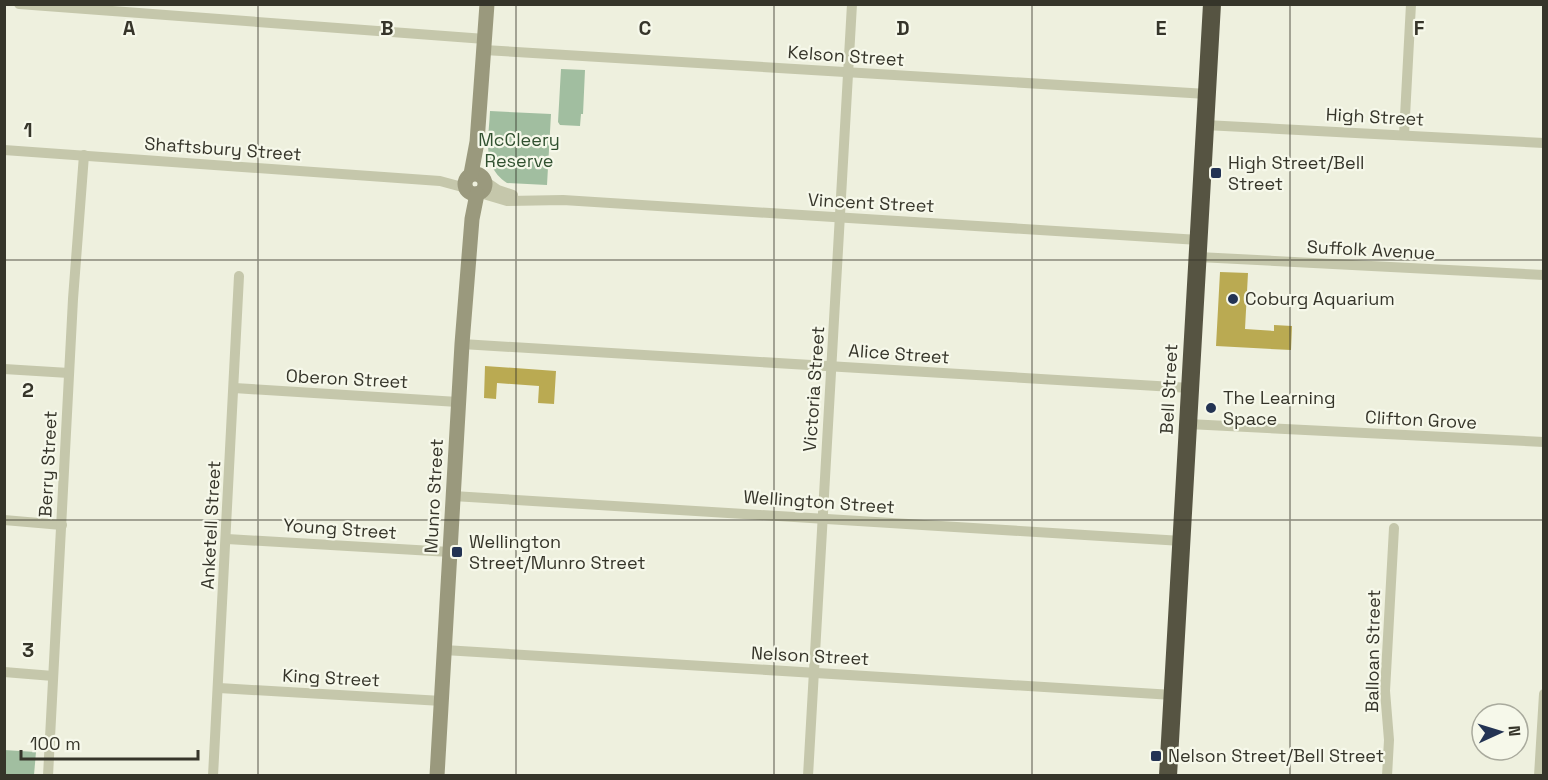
<svg xmlns="http://www.w3.org/2000/svg" width="1548" height="780" viewBox="0 0 1548 780" font-family="'Space Grotesk',sans-serif">
	<rect width="100%" height="100%" fill="#eef0de"/>
	<g fill="#a1bea0">
		<path d="M 561,69 L 585,70 L 583,114 L 581,114 L 580,126 L 560,125 L 558,122 Z"/>
		<path d="M 490,111 L 551,114 L 547,185 L 507,183 C 481,166 489,138 490,111 Z"/>
		<path d="M 4,750 L 36,752 L 34,775 L 5,775 Z"/>
	</g>
	<g fill="#baaa52">
		<path d="M 1220,272 L 1248,273 L 1245,329 L 1274,331 L 1274,325 L 1292,326 L 1291,350 L 1216,346 Z"/>
		<path d="M 485,366 L 556,371 L 554,404 L 538,403 L 539,386 L 497,383 L 496,399 L 484,398 Z"/>
	</g>
	<g fill="none" stroke-linecap="round" stroke-linejoin="round">
		<g stroke="#c5c7ab" stroke-width="10">
			<path d="M 19,4 L 485,39"/>
			<path d="M 484,50 L 1207,94"/>
			<path d="M 1205,125 L 1544,143"/>
			<path d="M 1404,135 L 1411,4"/>
			<path d="M 4,150 L 440,181 L 466,188"/>
			<path d="M 485,181 L 498,190 L 513,195"/>
			<path d="M 480,193 L 507,201 L 563,200 L 1199,240"/>
			<path d="M 1198,257 L 1544,275"/>
			<path d="M 462,344 L 1190,388"/>
			<path d="M 4,369 L 69,373"/>
			<path d="M 234,388 L 458,402"/>
			<path d="M 1188,424 L 1544,442"/>
			<path d="M 453,496 L 1182,541"/>
			<path d="M 4,520 L 62,525"/>
			<path d="M 227,539 L 450,552"/>
			<path d="M 444,650 L 1173,695"/>
			<path d="M 4,672 L 53,676"/>
			<path d="M 219,688 L 442,701"/>
			<path d="M 48,776 L 73,299 L 84,155"/>
			<path d="M 213,776 L 239,276"/>
			<path d="M 808,776 L 852,4"/>
			<path d="M 1387,776 L 1389,740 L 1385,691 L 1394,528"/>
			<path d="M 1539,776 L 1544,694"/>
		</g>
		<g stroke="#9a997d" stroke-width="15">
			<circle cx="475" cy="184" r="10"/>
			<path d="M 471,174 L 477,142 L 487,4"/>
			<path d="M 437,776 L 462,344 L 472,219 L 477,194"/>
		</g>
		<path stroke="#565442" stroke-width="18" d="M 1168,776 L 1212,4"/>
	</g>
	<path fill="none" stroke="#36352a" stroke-width="1.5" stroke-opacity="0.55" d="M 258,4 L 258,776M 516,4 L 516,776M 774,4 L 774,776M 1032,4 L 1032,776M 1290,4 L 1290,776M 4,260 L 1544,260M 4,520 L 1544,520"/>
	<g fill="#233353" stroke="#f6f8ea" stroke-width="2">
		<rect x="1210" y="167" width="12" height="12" rx="3"/>
		<circle cx="1233" cy="299" r="6"/>
		<circle cx="1211" cy="408" r="6"/>
		<rect x="451" y="546" width="12" height="12" rx="3"/>
		<rect x="1150" y="750" width="12" height="12" rx="3"/>
	</g>
	<g text-anchor="middle" stroke-width="4.5" stroke-linejoin="round" paint-order="stroke">
		<g font-size="18" fill="#36352a" stroke="#f6f8ea">
			<text transform="translate(846 56) rotate(4)" y="6">Kelson Street</text>
			<text transform="translate(1375 117) rotate(3)" y="6">High Street</text>
			<text transform="translate(223 149) rotate(4)" y="6">Shaftsbury Street</text>
			<text transform="translate(871 203) rotate(3)" y="6">Vincent Street</text>
			<text transform="translate(1371 250) rotate(3)" y="6">Suffolk Avenue</text>
			<text transform="translate(899 354) rotate(4)" y="6">Alice Street</text>
			<text transform="translate(347 379) rotate(3)" y="6">Oberon Street</text>
			<text transform="translate(814 389) rotate(-86)" y="6">Victoria Street</text>
			<text transform="translate(1169 389) rotate(-87)" y="6">Bell Street</text>
			<text transform="translate(1421 420) rotate(3)" y="6">Clifton Grove</text>
			<text transform="translate(48 464) rotate(-87)" y="6">Berry Street</text>
			<text transform="translate(434 496) rotate(-87)" y="6">Munro Street</text>
			<text transform="translate(819 502) rotate(4)" y="6">Wellington Street</text>
			<text transform="translate(211 525) rotate(-87)" y="6">Anketell Street</text>
			<text transform="translate(340 529) rotate(4)" y="6">Young Street</text>
			<text transform="translate(1373 651) rotate(-89)" y="6">Balloan Street</text>
			<text transform="translate(810 656) rotate(3)" y="6">Nelson Street</text>
			<text transform="translate(331 678) rotate(3)" y="6">King Street</text>
		</g>
		<g font-size="18" fill="#315130" stroke="#f6f8ea">
			<text x="519" y="146">McCleery<tspan x="519" dy="21">Reserve</tspan></text>
		</g>
		<g font-size="18" fill="#36352a" stroke="#f6f8ea" text-anchor="start">
			<text x="1228" y="169">High Street/Bell<tspan x="1228" dy="21">Street</tspan></text>
			<text x="1245" y="305">Coburg Aquarium</text>
			<text x="1223" y="404">The Learning<tspan x="1223" dy="21">Space</tspan></text>
			<text x="469" y="548">Wellington<tspan x="469" dy="21">Street/Munro Street</tspan></text>
			<text x="1168" y="762">Nelson Street/Bell Street</text>
		</g>
	</g>
	<g font-size="20" text-anchor="middle" font-weight="bold" fill="#36352a" stroke="#f6f8ea" stroke-width="4.5" stroke-linejoin="round" paint-order="stroke">
		<text x="129" y="35">A</text>
		<text x="387" y="35">B</text>
		<text x="645" y="35">C</text>
		<text x="903" y="35">D</text>
		<text x="1161" y="35">E</text>
		<text x="1419" y="35">F</text>
		<text x="28" y="137">1</text>
		<text x="28" y="397">2</text>
		<text x="28" y="657">3</text>
	</g>
	<rect width="1548" height="780" fill="none" stroke="#36352a" stroke-width="12"/>
	<g transform="translate(1500 732) rotate(86)"><circle r="28" fill="#f6f8ea" stroke="#a9aa9d" stroke-width="1.5"/>
	<path d="M0-4.5L10 22L0 15L-10 22Z" fill="#233353"/>
	<text y="-9" font-size="16" font-weight="bold" text-anchor="middle" fill="#36352a">N</text>
	</g>
	<path d="M21 750v9h177v-9" fill="none" stroke="#36352a" stroke-width="3"/>
	<text x="30" y="750" font-size="18" fill="#36352a" stroke="#f6f8ea" stroke-width="4.5" paint-order="stroke">100 m</text>
</svg>
